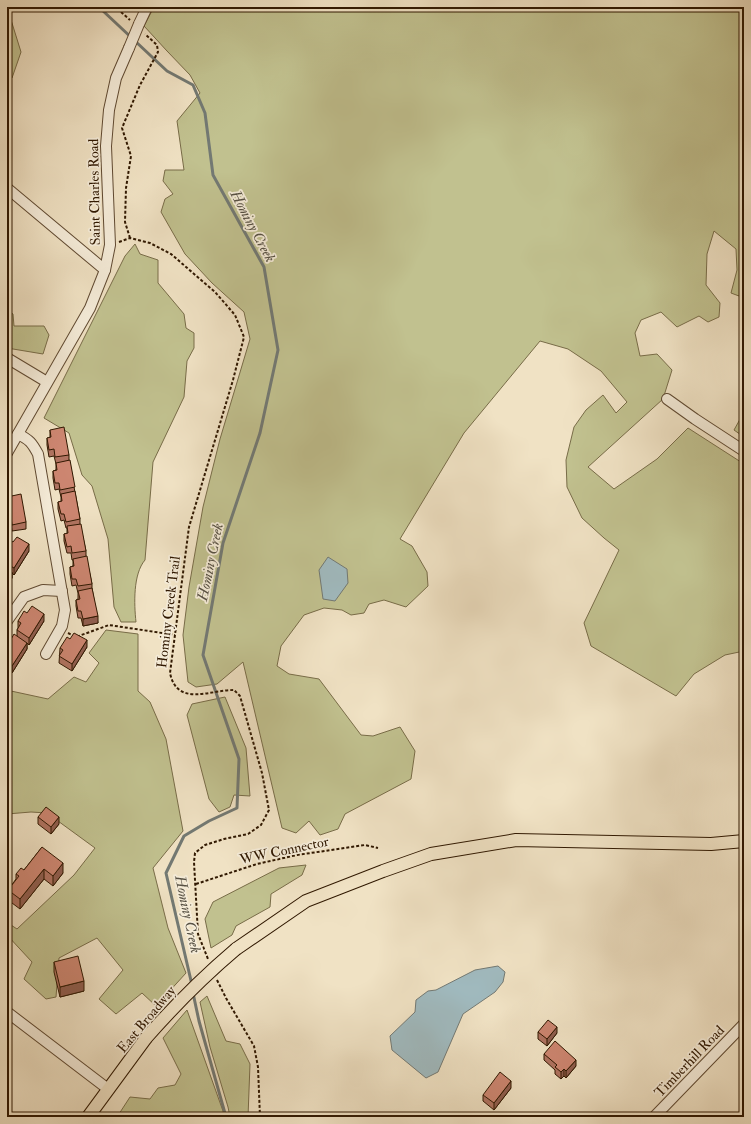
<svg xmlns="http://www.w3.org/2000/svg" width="751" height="1124" viewBox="0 0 751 1124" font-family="'IM FELL Double Pica',serif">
	<rect width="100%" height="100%" fill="#f0e2c4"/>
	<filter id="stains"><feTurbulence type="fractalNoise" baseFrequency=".005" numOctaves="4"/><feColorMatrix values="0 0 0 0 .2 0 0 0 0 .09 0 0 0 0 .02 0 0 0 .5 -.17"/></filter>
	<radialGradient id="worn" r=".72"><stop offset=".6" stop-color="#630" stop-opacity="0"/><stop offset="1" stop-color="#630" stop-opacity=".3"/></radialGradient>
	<g fill="#c1c18f" stroke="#786c48">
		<path d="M 7,7 L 21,52 L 12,78 L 7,81 Z"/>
		<path d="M 154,7 L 744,7 L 744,284 L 739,296 L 731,293 L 737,270 L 736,249 L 714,231 L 707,254 L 706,285 L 720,303 L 719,317 L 708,322 L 699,316 L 677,327 L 661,312 L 641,320 L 635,333 L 640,356 L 657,354 L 672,370 L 663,399 L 588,467 L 614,489 L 657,459 L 688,428 L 744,464 L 744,651 L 725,655 L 694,674 L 676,696 L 591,646 L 584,623 L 619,550 L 604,538 L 582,518 L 567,487 L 566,460 L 574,427 L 586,410 L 603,395 L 616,413 L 627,402 L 601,371 L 568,349 L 540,341 L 464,433 L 400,539 L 412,546 L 427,572 L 428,586 L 406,607 L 384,600 L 369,604 L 364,613 L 351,615 L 342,610 L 324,608 L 304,615 L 281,646 L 277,666 L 289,674 L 319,679 L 361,735 L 373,736 L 400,727 L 415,751 L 411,779 L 345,814 L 338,829 L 320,835 L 309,821 L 296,833 L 282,828 L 243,662 L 217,684 L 196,687 L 188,682 L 183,635 L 189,587 L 203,507 L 220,439 L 250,339 L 244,312 L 212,283 L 185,254 L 161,212 L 165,199 L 173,194 L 163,181 L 165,170 L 184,170 L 177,121 L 200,93 L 190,75 L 167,51 L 144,26 Z"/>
		<path d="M 135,244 L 140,254 L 158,260 L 158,283 L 184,314 L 186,328 L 194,333 L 194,348 L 187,361 L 184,397 L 153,462 L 145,560 C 133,574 134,604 136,622 L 121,622 L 114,607 L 108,539 L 92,486 L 82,475 L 69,433 L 44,418 L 125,256 Z"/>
		<path d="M 7,310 L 13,314 L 14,326 L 44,326 L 49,335 L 43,354 L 7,348 Z"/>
		<path d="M 744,412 L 744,437 L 734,430 Z"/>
		<path d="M 106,630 L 138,634 L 138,691 L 150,702 L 166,739 L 183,831 L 153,868 L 168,928 L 186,973 L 156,1006 L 142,993 L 116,1014 L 99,999 L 123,970 L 97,938 L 59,958 L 56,997 L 46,999 L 24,979 L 32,962 L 7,935 L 7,908 L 10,911 L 8,923 L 17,929 L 74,875 L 95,848 L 47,813 L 31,812 L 7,814 L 7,688 L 11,691 L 48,699 L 74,677 L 86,682 L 99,663 L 89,653 Z"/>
		<path d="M 225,697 L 246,748 L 250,796 L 234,795 L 230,807 L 219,812 L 209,799 L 187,715 L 192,704 Z"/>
		<path d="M 306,865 L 302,875 L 271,894 L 270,907 L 236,926 L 232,935 L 211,948 L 205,919 L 213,902 L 279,868 Z"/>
		<path d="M 207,996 L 226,1041 L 240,1044 L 250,1064 L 248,1117 L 230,1117 L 228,1107 L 210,1047 L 200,1002 Z"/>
		<path d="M 187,1010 L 223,1111 L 224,1117 L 117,1117 L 130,1097 L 150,1099 L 158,1088 L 175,1085 L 181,1074 L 163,1038 Z"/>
	</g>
	<g fill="#a0babf" stroke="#737973">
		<path d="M 328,557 L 347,569 L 348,583 L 335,601 L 323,599 L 319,570 Z"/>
		<path d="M 498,966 L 505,972 L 503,982 L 495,992 L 463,1014 L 438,1072 L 426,1078 L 392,1050 L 390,1036 L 415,1012 L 416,1000 L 428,991 L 436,990 L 475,970 Z"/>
	</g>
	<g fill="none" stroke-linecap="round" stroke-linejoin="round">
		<g stroke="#737973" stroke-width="3">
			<path d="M 100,7 L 102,10 L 167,71 L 193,85 L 205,113 L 213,175 L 264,267 L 278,350 L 260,433 L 223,543 L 203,655 L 239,759 L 237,808 L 209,821 L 184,836 L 166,873 L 192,985"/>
			<path d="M 193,993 L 199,1021 L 226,1117"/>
		</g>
		<defs>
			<g id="minor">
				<path d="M 139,24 L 147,7"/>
				<path d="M 7,188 L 105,270"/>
				<path d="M 7,358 L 47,382"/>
				<path d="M 667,399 L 695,419 L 744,451"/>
				<path d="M 18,434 C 30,440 32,443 38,454 L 65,610 L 62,626 L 46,654"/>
				<path d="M 7,453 L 90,308 L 105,270 L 110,245 L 106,146 L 109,110 L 116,78 L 129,48"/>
				<path d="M 7,621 L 24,597 L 43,590 L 62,591"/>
				<path d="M 7,1012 L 108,1089"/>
				<path d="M 654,1117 L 744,1024"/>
			</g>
			<g id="major">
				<path d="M 236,949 L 306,901 L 383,871 L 431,854 L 516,840 L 711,844 L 744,841"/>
				<path d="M 88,1117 L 146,1038"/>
			</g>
		</defs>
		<use href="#minor" stroke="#604a32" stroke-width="12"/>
		<use href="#major" stroke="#301801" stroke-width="14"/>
		<g stroke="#301801" stroke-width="2" stroke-dasharray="3 2" stroke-linecap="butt">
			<path d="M 121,7 L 121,12 L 130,20"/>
			<path d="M 130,238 L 125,222 L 126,188 L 131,156 L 122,128 L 140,85 L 158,52 L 157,45 L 145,34"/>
			<path d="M 119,242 L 130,238 L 150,243 L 171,254 L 215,292 L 235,315 L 244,337 L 233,380 L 189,527 L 170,673 C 177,707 210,690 234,690 L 240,696 L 262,773 L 269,810 L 261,825 L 248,834 L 224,839 L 205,845 L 195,853 L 194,862 L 198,934 L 208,959"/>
			<path d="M 68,633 L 76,637 L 109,625 L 175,635"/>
			<path d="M 196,884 L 257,864 L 297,855 L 365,845 L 378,848"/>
			<path d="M 217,980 L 226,998 L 254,1046 L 258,1067 L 260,1117"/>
		</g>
		<use href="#minor" stroke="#f5ecd9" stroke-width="10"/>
		<use href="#major" stroke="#f0e2c4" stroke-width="12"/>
		<defs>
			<path id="minor-bridge" d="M 129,48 L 139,24"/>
			<path id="major-bridge" d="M 146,1038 C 175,1005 203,977 236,949"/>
		</defs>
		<use href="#minor-bridge" stroke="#604a32" stroke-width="12" stroke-linecap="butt"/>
		<use href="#major-bridge" stroke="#301801" stroke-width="14" stroke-linecap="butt"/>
		<use href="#minor-bridge" stroke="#f5ecd9" stroke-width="10"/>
		<use href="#major-bridge" stroke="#f0e2c4" stroke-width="12"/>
	</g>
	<g fill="#b07361" stroke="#301801">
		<path d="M 50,430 L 69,455 L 69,460 L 80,519 L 80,524 L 86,551 L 86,556 L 92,584 L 92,588 L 98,623 L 83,626 L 81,618 L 78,618 L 76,606 L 76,600 L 78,599 L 78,593 L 76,585 L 72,586 L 70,574 L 70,567 L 73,566 L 73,560 L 72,560 L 71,553 L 67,553 L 64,541 L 64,534 L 67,534 L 67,528 L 66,528 L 64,520 L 61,521 L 58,509 L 58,502 L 61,502 L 61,497 L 59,489 L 55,490 L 53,478 L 53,471 L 56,470 L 56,464 L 54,456 L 49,457 L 47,445 L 47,438 L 50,438 Z"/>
		<path d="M 7,497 L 26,522 L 26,529 L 12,531 L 11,524 L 7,524 Z"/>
		<path d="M 7,544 L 29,551 L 14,575 L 12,573 L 12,578 L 7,586 Z"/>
		<path d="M 18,621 L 44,621 L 29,645 L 27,643 L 27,649 L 12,673 L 7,670 L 7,639 L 10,641 L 17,636 L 17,630 L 18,628 Z"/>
		<path d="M 87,647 L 72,671 L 59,663 L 60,648 Z"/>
		<path d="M 38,817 L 59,824 L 51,834 L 38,824 Z"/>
		<path d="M 42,847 L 63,873 L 53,886 L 44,879 L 20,909 L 8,900 L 8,890 L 16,879 L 16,874 L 24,870 Z"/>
		<path d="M 54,962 L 84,991 L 60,997 L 54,972 Z"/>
		<path d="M 538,1032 L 557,1033 L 547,1046 L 538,1039 Z"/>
		<path d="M 544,1054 L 576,1066 L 566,1078 L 564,1076 L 561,1079 L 555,1074 L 555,1070 L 544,1060 Z"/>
		<path d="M 511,1088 L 494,1110 L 483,1101 L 483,1095 Z"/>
	</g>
	<g fill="#905e4f" stroke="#301801">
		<path d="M 10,381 L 10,387 L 7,389 L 7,382 Z"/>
		<path d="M 29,544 L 29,551 L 14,575 L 14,568 Z"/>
		<path d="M 12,572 L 12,578 L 7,586 L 7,579 Z"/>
		<path d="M 44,614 L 44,621 L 29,645 L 29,638 Z"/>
		<path d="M 98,616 L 98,623 L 83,626 L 83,619 Z"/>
		<path d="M 87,640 L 87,647 L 72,671 L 72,664 Z"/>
		<path d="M 27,643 L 27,649 L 12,673 L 12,666 Z"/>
		<path d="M 59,817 L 59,824 L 51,834 L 51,827 Z"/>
		<path d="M 63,863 L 63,873 L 53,886 L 53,876 Z"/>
		<path d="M 44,869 L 44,879 L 20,909 L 20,899 Z"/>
		<path d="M 84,981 L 84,991 L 60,997 L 60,987 Z"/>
		<path d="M 557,1027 L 557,1033 L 547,1046 L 547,1039 Z"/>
		<path d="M 576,1060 L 576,1066 L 566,1078 L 566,1071 Z"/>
		<path d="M 564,1069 L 564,1076 L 561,1079 L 561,1072 Z"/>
		<path d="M 511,1081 L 511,1088 L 494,1110 L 494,1103 Z"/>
	</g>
	<g fill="#cd8671" stroke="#301801">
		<path d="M 7,374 L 10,381 L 7,382 Z"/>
		<path d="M 64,427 L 69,455 L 55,457 L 54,449 L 49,450 L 47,438 L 51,437 L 50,430 Z"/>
		<path d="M 70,460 L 75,487 L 60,490 L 59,483 L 55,483 L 53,471 L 57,470 L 56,463 Z"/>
		<path d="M 75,491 L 80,519 L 66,522 L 64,514 L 61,514 L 58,502 L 62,501 L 61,494 Z"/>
		<path d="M 21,494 L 26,522 L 12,525 L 11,517 L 7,518 L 7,505 L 9,505 L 7,497 Z"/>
		<path d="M 81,524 L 86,551 L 72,553 L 71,546 L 67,547 L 64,534 L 68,533 L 67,526 Z"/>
		<path d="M 17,537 L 29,544 L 14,568 L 7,564 L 7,544 L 9,540 L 13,542 Z"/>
		<path d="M 87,556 L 92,584 L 78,586 L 76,579 L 72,579 L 70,567 L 74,566 L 73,559 Z"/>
		<path d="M 7,569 L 12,572 L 7,579 Z"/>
		<path d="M 92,588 L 98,616 L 83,619 L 81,611 L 78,611 L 76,600 L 80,599 L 78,591 Z"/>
		<path d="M 32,606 L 44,614 L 29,638 L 17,630 L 21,623 L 18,621 L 24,611 L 27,613 Z"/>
		<path d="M 74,633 L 87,640 L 72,664 L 59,656 L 63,650 L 60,648 L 67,637 L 70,639 Z"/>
		<path d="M 14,634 L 27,643 L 12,666 L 7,663 L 7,639 L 10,641 Z"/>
		<path d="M 46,807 L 59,817 L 51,827 L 38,817 Z"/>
		<path d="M 42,847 L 63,863 L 53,876 L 44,869 L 20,899 L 8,890 L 19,876 L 16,874 L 21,868 L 24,870 Z"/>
		<path d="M 78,956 L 84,981 L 60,987 L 54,962 Z"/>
		<path d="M 548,1020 L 557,1027 L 547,1039 L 538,1032 Z"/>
		<path d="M 555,1041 L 576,1060 L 566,1071 L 564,1069 L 561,1072 L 555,1067 L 557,1065 L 544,1054 Z"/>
		<path d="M 500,1072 L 511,1081 L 494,1103 L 483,1095 Z"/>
	</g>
	<g text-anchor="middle" stroke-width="3.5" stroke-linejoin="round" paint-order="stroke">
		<g font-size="14" fill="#301801" stroke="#f5ecd9">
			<text transform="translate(94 192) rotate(-91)" y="5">Saint Charles Road</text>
			<text transform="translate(168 612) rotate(-83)" y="5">Hominy Creek Trail</text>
			<text transform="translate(284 850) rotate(-12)" y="5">WW Connector</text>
			<text transform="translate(146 1019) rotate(-50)" y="5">East Broadway</text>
			<text transform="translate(689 1061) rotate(-46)" y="5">Timberhill Road</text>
		</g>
		<g font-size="15" font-style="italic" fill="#575144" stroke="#f5ecd9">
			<text transform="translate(253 226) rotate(62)" y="5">Hominy Creek</text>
			<text transform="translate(210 562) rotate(-78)" y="5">Hominy Creek</text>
			<text transform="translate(188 914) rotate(78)" y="5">Hominy Creek</text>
		</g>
	</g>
	<rect width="751" height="1124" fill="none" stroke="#f0e2c4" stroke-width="24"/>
	<rect x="8" y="8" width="735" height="1108" fill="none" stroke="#301801" stroke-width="2"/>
	<rect x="12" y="12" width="727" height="1100" fill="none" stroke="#301801"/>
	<rect width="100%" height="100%" filter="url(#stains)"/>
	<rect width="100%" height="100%" fill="url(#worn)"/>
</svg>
